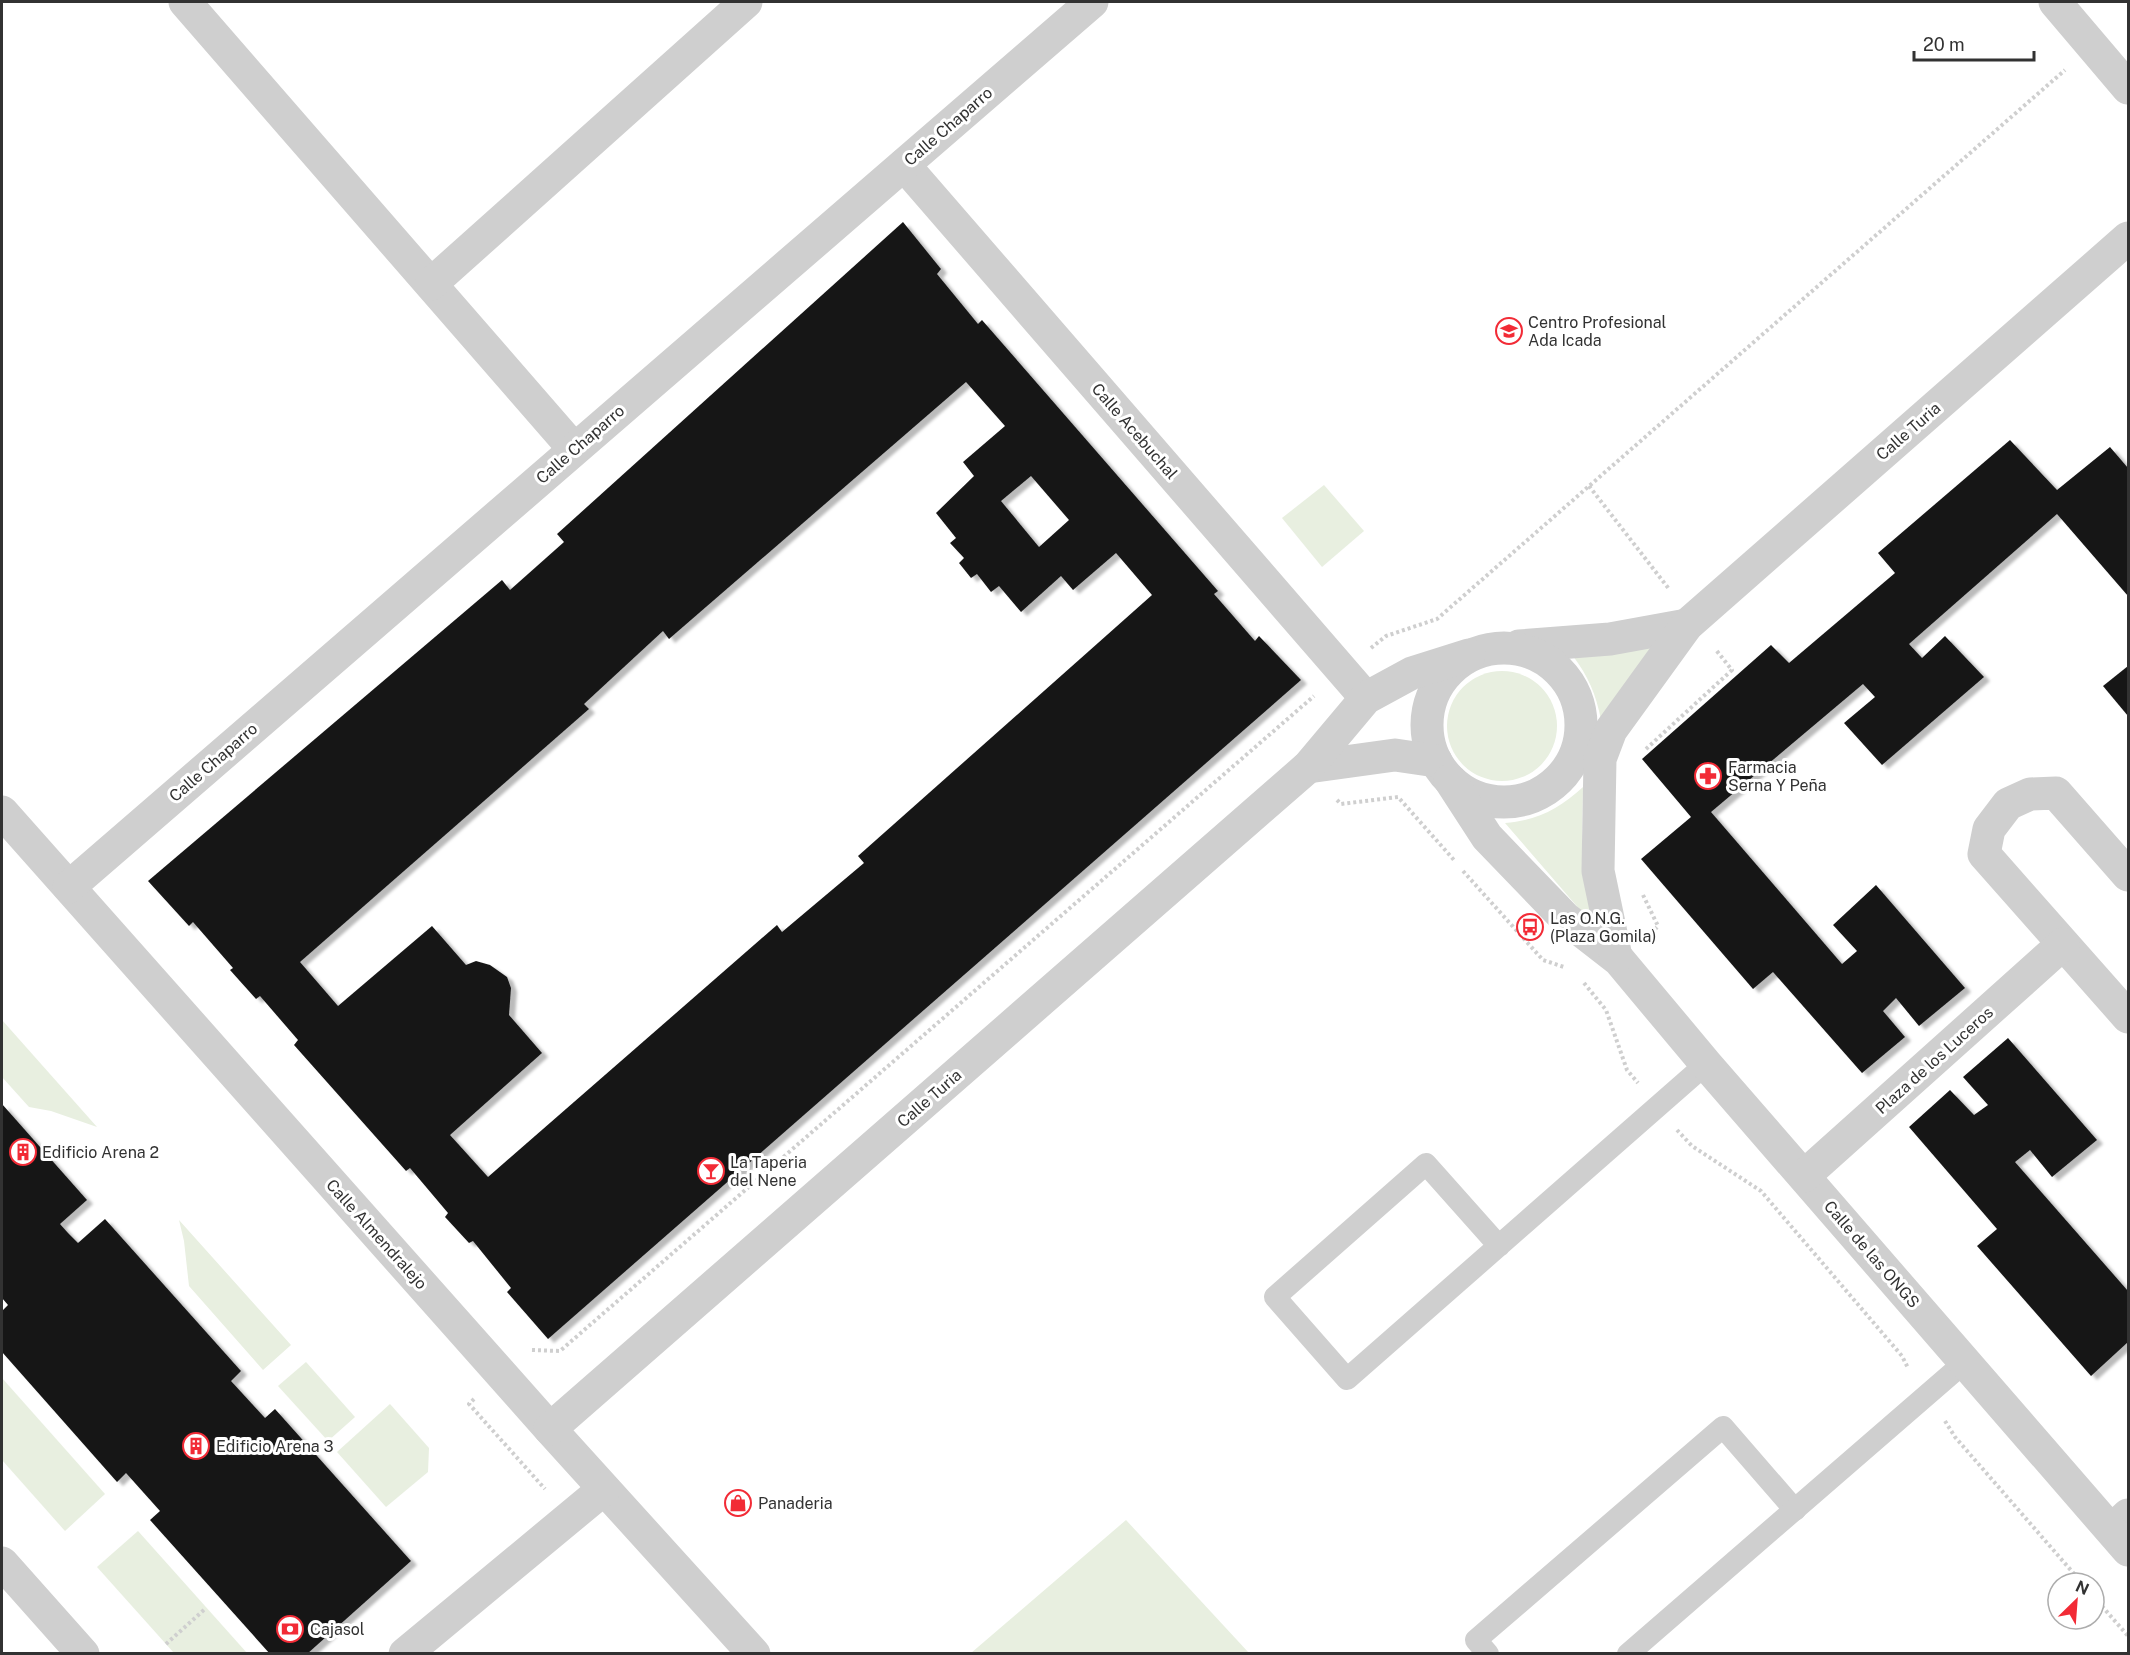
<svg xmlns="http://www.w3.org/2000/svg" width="2130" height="1655" viewBox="0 0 2130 1655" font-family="'Public Sans',sans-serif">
	<defs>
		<filter id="shadow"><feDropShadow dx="6" dy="4" stdDeviation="1.5" flood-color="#0004"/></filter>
	</defs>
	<rect width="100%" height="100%" fill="#fff"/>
	<g fill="#e8efe0">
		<path d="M 1324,485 L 1364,531 L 1322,567 L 1282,518 Z"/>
		<path d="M 1658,640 C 1639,666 1618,690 1603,719 L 1601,720 C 1596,694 1588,676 1573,656 C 1608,658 1626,652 1658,640 Z"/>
		<circle cx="1502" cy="726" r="55"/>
		<path d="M 1583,787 L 1582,841 L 1606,940 L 1505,823 C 1537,821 1560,808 1583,787 Z"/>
		<path d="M 2,1020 L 97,1127 L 51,1111 L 29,1107 L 2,1077 Z"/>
		<path d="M 179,1220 L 291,1345 L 263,1370 L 189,1286 L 184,1241 Z"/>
		<path d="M 306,1362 L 355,1417 L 328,1441 L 278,1386 Z"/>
		<path d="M 2,1378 L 105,1494 L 65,1531 L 2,1460 Z"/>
		<path d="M 390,1404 L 429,1448 L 428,1472 L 386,1507 L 337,1452 Z"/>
		<path d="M 1126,1520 L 1249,1653 L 971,1653 Z"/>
		<path d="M 138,1531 L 247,1653 L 174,1653 L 97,1567 Z"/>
	</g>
	<g fill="#191919" fill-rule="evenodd" filter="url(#shadow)">
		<path d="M 903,222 L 941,269 L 937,274 L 978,324 L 982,320 L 1218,591 L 1214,594 L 1255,641 L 1259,636 L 1301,680 L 548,1339 L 507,1292 L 511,1288 L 473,1241 L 469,1243 L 445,1217 L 448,1213 L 410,1168 L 406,1171 L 294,1045 L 298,1040 L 260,996 L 256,999 L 230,970 L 233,968 L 193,922 L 189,926 L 148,881 L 502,580 L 510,590 L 564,542 L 557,534 ZM 966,382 L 1005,426 L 963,462 L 974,476 L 936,513 L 956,538 L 950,543 L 964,558 L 959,563 L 971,578 L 977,574 L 991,592 L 999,586 L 1021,612 L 1061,576 L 1073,590 L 1116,553 L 1152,595 L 858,856 L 864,863 L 782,932 L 777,925 L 488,1177 L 450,1135 L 542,1053 L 509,1015 L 511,988 L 507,977 L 490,965 L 476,961 L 466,965 L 432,926 L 338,1006 L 300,962 L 589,709 L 584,704 L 663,631 L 669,639 ZM 1031,476 L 1069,520 L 1039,547 L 1001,501 Z"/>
		<path d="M 2010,440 L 2057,490 L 2110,447 L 2128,468 L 2128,596 L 2057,514 L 1909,644 L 1922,658 L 1945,636 L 1984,677 L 1882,765 L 1844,723 L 1875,697 L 1863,684 L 1711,812 L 1842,964 L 1857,951 L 1833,925 L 1876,885 L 1965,988 L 1919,1026 L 1896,998 L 1883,1011 L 1905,1037 L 1862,1073 L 1773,972 L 1753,989 L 1641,859 L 1691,817 L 1642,759 L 1771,645 L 1789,663 L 1895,573 L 1878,553 Z"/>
		<path d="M 2128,666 L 2128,716 L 2103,686 Z"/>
		<path d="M 2008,1038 L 2097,1140 L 2052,1177 L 2030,1150 L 2015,1162 L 2128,1291 L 2128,1342 L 2091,1376 L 1977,1246 L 1997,1229 L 1909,1127 L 1950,1090 L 1974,1115 L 1988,1105 L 1963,1077 Z"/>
		<path d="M 2,1104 L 87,1200 L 60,1224 L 68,1233 L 78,1243 L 105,1219 L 241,1371 L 231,1381 L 265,1418 L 275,1409 L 411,1561 L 307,1654 L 270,1654 L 150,1520 L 160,1511 L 126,1473 L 117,1482 L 2,1352 L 2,1311 L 8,1305 L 2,1298 Z"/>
	</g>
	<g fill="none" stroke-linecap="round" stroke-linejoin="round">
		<g stroke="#cfcfcf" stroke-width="4" stroke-dasharray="3 3" stroke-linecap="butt">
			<path d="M 1589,486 L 1669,589"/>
			<path d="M 1371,648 L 1386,636 L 1437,619 L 2065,70"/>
			<path d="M 1646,749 L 1732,670 L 1716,650"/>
			<path d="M 1337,800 L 1341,804 L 1398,797 L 1454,860"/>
			<path d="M 1463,871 L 1543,960 L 1564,967"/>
			<path d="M 1643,895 L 1658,926 L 1650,935"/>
			<path d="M 1584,983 L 1606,1010 L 1627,1070 L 1638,1083"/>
			<path d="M 1677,1130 L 1692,1146 L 1761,1191 L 1902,1356 L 1908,1368"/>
			<path d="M 532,1350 L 560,1351 L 1314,696"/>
			<path d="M 474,1399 L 469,1404 L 545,1489"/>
			<path d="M 1945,1421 L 1955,1437 L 2082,1583"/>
			<path d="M 2094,1597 L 2128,1636"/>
			<path d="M 166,1644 L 206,1608"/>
		</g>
		<g stroke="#cfcfcf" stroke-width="22">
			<path d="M 1499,1246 L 1426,1164 L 1275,1297 L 1347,1379 C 1467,1274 1586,1169 1706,1064"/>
			<path d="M 1488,1654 L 1476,1640 L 1723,1427 L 1795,1510"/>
			<path d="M 1628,1654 L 1965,1362"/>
		</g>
		<g stroke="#cfcfcf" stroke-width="33">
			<path d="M 904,165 L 1366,698"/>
			<path d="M 2112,1530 L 2128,1515"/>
		</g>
		<g stroke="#cfcfcf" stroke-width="33">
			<path d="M 185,2 L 574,449"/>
			<path d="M 2055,2 L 2128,88"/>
			<path d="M 431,284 L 746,2"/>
			<path d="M 1519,646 L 1610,639 L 1687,625"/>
			<circle cx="1504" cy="725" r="77"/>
			<path d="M 1308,767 L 1395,755 L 1436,761"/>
			<path d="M 1450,780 L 1487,837 L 1565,918 L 1619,960 L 1706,1064 L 2128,1550"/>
			<path d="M 2,812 L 550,1429 L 754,1654"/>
			<path d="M 2128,875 L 2056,793 L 2030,794 L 2008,804 L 1989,829 L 1984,854 L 2128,1017"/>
			<path d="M 69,887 L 1092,2"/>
			<path d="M 1616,957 L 1598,871 L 1600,759 L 1611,730 L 1687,625 L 2128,238"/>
			<path d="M 1804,1176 L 2063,944"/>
			<path d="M 550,1429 L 1308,767 L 1366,698 L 1412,673 L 1469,655"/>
			<path d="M 2,1563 L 83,1654"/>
			<path d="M 405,1654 L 604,1489"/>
		</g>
	</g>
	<defs>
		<symbol id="university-ring" viewBox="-11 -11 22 22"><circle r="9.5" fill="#fff" stroke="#f22b36" stroke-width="1.5"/><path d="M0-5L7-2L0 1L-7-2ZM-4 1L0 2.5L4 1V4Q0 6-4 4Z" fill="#f22b36"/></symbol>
		<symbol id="pharmacy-ring" viewBox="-11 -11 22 22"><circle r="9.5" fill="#fff" stroke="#f22b36" stroke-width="1.5"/><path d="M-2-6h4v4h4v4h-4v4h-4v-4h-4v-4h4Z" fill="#f22b36"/></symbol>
		<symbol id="bus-ring" viewBox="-11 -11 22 22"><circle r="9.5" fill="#fff" stroke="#f22b36" stroke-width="1.5"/><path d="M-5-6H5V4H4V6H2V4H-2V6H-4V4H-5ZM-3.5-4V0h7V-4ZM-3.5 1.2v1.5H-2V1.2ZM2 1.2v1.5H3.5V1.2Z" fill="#f22b36"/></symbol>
		<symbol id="building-ring" viewBox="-11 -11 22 22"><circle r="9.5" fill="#fff" stroke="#f22b36" stroke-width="1.5"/><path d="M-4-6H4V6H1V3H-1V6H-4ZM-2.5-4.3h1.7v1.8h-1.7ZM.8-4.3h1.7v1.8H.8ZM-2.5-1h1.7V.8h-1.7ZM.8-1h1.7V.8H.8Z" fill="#f22b36"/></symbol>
		<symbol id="bar-ring" viewBox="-11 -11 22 22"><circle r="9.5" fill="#fff" stroke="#f22b36" stroke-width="1.5"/><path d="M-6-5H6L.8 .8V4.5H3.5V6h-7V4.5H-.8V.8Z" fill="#f22b36"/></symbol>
		<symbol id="shop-ring" viewBox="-11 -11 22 22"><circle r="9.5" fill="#fff" stroke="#f22b36" stroke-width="1.5"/><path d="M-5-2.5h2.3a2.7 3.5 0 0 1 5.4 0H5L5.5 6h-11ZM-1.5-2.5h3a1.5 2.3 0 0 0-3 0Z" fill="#f22b36"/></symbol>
		<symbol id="bank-ring" viewBox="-11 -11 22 22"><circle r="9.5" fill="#fff" stroke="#f22b36" stroke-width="1.5"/><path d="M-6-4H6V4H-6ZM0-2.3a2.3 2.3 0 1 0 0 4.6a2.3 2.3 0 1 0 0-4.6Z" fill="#f22b36"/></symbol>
	</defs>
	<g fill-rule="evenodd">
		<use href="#university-ring" x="1494" y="316" width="30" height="30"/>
		<use href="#pharmacy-ring" x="1693" y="761" width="30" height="30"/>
		<use href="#bus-ring" x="1515" y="912" width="30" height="30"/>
		<use href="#building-ring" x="8" y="1137" width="30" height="30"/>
		<use href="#bar-ring" x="696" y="1156" width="30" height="30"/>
		<use href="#building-ring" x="181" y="1431" width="30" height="30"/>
		<use href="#shop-ring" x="723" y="1488" width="30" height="30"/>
		<use href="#bank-ring" x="275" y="1614" width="30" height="30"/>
	</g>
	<g text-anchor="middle" stroke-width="6" stroke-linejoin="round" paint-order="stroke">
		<g font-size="16" fill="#323232" stroke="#fff">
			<text transform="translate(948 126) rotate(-41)" y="6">Calle Chaparro</text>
			<text transform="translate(1135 431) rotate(49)" y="6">Calle Acebuchal</text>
			<text transform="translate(1908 431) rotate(-41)" y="6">Calle Turia</text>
			<text transform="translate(580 444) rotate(-41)" y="6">Calle Chaparro</text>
			<text transform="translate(213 762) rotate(-41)" y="6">Calle Chaparro</text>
			<text transform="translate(1934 1060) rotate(-42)" y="6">Plaza de los Luceros</text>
			<text transform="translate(929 1098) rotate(-41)" y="6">Calle Turia</text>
			<text transform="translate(377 1234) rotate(48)" y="6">Calle Almendralejo</text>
			<text transform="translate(1872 1254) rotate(49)" y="6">Calle de las ONGS</text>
		</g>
		<g font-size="16" fill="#323232" stroke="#fff" text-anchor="start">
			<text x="1528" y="328">Centro Profesional<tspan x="1528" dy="18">Ada Icada</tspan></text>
			<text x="1728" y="773">Farmacia<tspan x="1728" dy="18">Serna Y Peña</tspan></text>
			<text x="1550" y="924">Las O.N.G.<tspan x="1550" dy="18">(Plaza Gomila)</tspan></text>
			<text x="42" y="1158">Edificio Arena 2</text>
			<text x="730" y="1168">La Taperia<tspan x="730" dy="18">del Nene</tspan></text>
			<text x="216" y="1452">Edificio Arena 3</text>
			<text x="758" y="1509">Panaderia</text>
			<text x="310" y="1635">Cajasol</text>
		</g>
	</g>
	<rect width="2130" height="1655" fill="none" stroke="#323232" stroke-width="6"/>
	<g transform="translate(2076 1601) rotate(25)"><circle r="28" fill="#ffffff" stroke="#adadad" stroke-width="1.5"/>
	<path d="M0-4.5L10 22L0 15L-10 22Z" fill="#f22b36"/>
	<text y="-9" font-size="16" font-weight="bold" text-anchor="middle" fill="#323232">N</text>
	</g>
	<path d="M1914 51v9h120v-9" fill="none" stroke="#323232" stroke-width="3"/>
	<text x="1923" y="51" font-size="18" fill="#323232" stroke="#ffffff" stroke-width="4.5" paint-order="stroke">20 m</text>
</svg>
